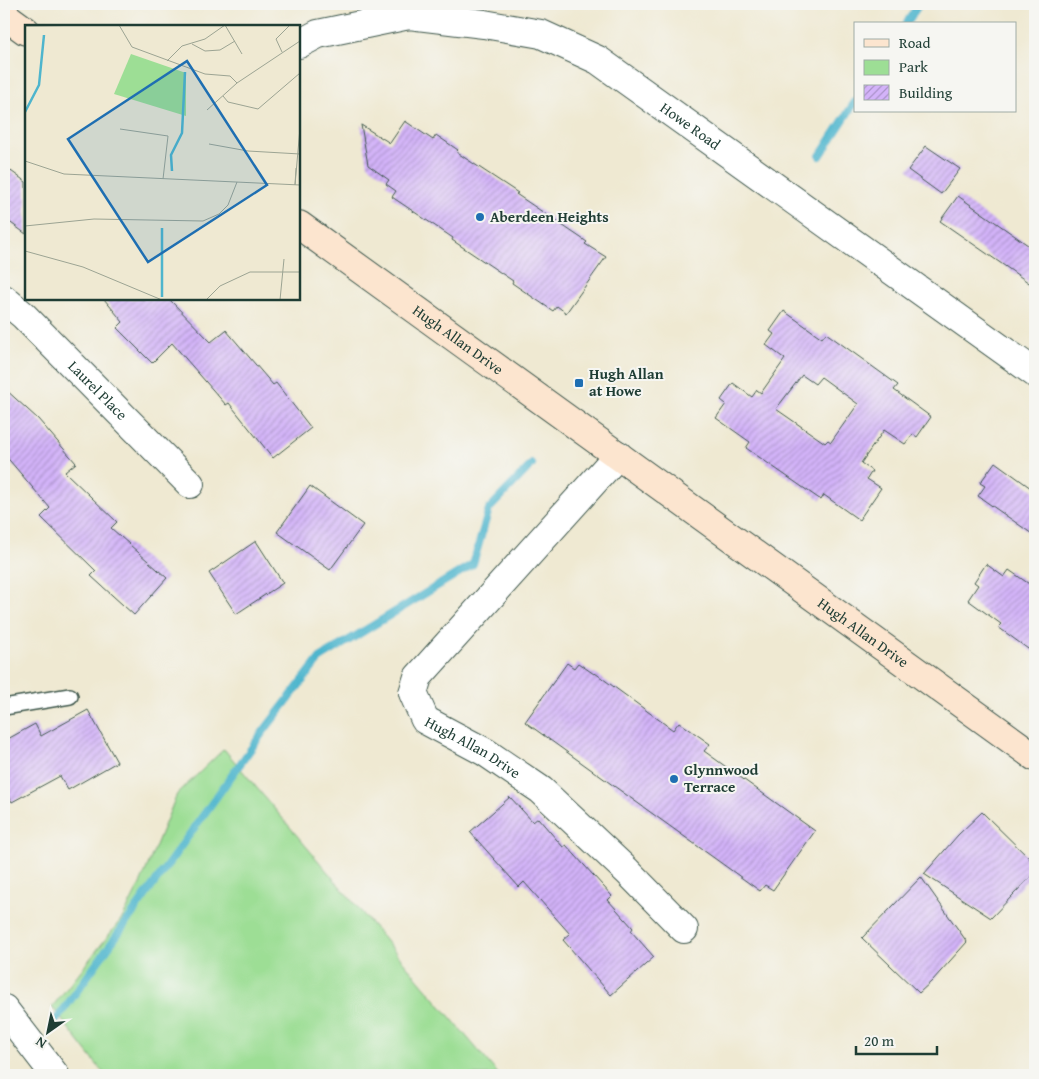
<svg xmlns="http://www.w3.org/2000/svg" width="1039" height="1079" viewBox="0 0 1039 1079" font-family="'Gentium Book Plus',serif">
	<defs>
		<pattern id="building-hatch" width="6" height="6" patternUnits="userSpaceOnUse" patternTransform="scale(1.25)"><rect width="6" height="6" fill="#d3b3f9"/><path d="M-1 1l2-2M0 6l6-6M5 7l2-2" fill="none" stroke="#ab93ca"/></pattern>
	</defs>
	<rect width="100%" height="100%" fill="#f6f6f2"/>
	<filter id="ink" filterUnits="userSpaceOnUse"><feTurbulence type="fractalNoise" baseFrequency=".02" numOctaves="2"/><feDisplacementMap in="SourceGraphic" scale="10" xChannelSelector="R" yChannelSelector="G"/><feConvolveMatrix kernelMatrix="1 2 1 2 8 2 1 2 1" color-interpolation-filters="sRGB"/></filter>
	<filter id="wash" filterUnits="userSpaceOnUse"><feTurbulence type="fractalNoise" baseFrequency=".0096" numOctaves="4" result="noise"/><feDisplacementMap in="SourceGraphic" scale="20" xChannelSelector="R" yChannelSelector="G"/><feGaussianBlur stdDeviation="1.12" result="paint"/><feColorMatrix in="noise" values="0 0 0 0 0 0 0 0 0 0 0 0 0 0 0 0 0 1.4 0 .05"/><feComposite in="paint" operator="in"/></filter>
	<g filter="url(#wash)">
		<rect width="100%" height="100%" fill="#efe9d2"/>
		<path fill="#9dde95" stroke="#5e8e64" d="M 224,749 L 499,1075 L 105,1075 L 52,1007 L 123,917 L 141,882 L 177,794 Z"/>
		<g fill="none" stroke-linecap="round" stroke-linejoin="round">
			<g stroke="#4eb5cd" stroke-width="8">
				<path d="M 906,24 L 919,4"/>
				<path d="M 820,156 L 855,102"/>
				<path d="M 54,1023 L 263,732 L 320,658 L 473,564 L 489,509 L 532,464"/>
			</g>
		</g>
		<g id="blocks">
			<g fill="url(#building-hatch)" fill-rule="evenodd">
				<path d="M 405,121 L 433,140 L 436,135 L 458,150 L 456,152 L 518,193 L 516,194 L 587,242 L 585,244 L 606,257 L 566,313 L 557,306 L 553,311 L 512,283 L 513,281 L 452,240 L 453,238 L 392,197 L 396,191 L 386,184 L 389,180 L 368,165 L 361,125 L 390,143 Z"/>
				<path d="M 926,146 L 960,169 L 941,194 L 908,170 Z"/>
				<path d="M 4,166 L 26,182 L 26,234 L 4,218 Z"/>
				<path d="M 958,196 L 1035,250 L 1035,287 L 940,221 Z"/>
				<path d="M 104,299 L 169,299 L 211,342 L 226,330 L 273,385 L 276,383 L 311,428 L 273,458 L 229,403 L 226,405 L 172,343 L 152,363 L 117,328 L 123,322 Z"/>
				<path d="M 784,311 L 822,338 L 826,333 L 898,385 L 894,390 L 931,417 L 917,437 L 913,434 L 905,444 L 884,430 L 861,463 L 872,471 L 867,479 L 881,488 L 859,520 L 824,495 L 821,500 L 746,448 L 750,442 L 716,418 L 726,404 L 721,400 L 733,383 L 752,397 L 757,390 L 761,393 L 785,359 L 766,345 L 774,334 L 770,331 ZM 802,375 L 815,384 L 821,377 L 858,404 L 831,442 L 828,440 L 825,443 L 776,409 Z"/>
				<path d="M 4,388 L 38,419 L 76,463 L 65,472 L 117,522 L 111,528 L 167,578 L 134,615 L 91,576 L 96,571 L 41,517 L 50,508 L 4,454 Z"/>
				<path d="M 995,462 L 1035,491 L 1035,536 L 978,496 L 985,486 L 980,483 Z"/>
				<path d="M 310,486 L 363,525 L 330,570 L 277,532 Z"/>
				<path d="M 256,541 L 283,583 L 236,614 L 209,573 Z"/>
				<path d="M 986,564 L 1004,577 L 1009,570 L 1035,588 L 1035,654 L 998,627 L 1001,624 L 968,600 L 978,585 L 974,582 Z"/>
				<path d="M 567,663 L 574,668 L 578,663 L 594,674 L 595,673 L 673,730 L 679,722 L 710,744 L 704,751 L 815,831 L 773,890 L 765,885 L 760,891 L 525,722 Z"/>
				<path d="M 88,710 L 117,762 L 68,790 L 60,776 L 12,802 L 4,788 L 4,741 L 35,724 L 41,736 Z"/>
				<path d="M 510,797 L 533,822 L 538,818 L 563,847 L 566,845 L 612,896 L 608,900 L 633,928 L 631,931 L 654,957 L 611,995 L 563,940 L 570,934 L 524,882 L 519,887 L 470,832 Z"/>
				<path d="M 982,812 L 1035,864 L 1035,872 L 991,918 L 924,874 L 958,835 Z"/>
				<path d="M 921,877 L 967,942 L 932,981 L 919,993 L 862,938 Z"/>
			</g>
		</g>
	</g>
	<g filter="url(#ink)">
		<use href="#blocks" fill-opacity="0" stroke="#3e574c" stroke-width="1"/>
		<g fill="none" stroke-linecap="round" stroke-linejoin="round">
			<defs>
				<path id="service" d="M 4,707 L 70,696"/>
				<g id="minor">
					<path id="s1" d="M 4,299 L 23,315 L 190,484"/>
					<path id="s2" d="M 618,455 L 418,677 L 413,693 L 425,720 L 485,752 L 541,790 L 627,871 L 684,929"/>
					<path d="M 4,1009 L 55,1075"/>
				</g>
				<g id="tertiary">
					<path id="s3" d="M 299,44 L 318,34 L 409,15 L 484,24 L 541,34 L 598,60 L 1035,373"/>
				</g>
				<g id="secondary">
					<path d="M 4,15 L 26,31"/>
					<path id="s4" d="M 299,225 L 1035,757"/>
				</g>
			</defs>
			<use href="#service" stroke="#3e574c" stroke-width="18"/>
			<use href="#minor" stroke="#3e574c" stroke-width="30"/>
			<use href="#tertiary" stroke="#3e574c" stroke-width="30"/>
			<use href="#secondary" stroke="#3e574c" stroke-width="30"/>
			<use href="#service" stroke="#fff" stroke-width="15"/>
			<use href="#minor" stroke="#fff" stroke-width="28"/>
			<use href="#tertiary" stroke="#fff" stroke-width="28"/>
			<use href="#secondary" stroke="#fce5cf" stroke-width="28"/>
		</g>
	</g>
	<g fill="#1f6fb2" stroke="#f6f6f2" stroke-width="2">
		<circle cx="480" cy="217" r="5"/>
		<rect x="574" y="378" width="10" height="10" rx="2.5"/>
		<circle cx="674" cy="779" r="5"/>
	</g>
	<g text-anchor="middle" stroke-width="4" stroke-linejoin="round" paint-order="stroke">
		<g font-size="15" fill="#1f3d34" stroke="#f6f6f2">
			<text dy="5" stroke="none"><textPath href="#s3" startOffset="424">Howe Road</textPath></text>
			<text dy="5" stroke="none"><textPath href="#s4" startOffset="196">Hugh Allan Drive</textPath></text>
			<text dy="5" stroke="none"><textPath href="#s1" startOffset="131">Laurel Place</textPath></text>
			<text dy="5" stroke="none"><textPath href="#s4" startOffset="696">Hugh Allan Drive</textPath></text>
			<text dy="5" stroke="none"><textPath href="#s2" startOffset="400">Hugh Allan Drive</textPath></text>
		</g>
		<g font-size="15" font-weight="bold" fill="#1f3d34" stroke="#f6f6f2" text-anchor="start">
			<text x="490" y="222">Aberdeen Heights</text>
			<text x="589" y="379">Hugh Allan<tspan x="589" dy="17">at Howe</tspan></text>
			<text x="684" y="775">Glynnwood<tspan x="684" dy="17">Terrace</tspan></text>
		</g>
	</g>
	<g transform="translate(25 25)">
		<rect width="275" height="275" fill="#efe9d2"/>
		<path d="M 106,29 L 161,48 L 161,91 L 89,69 Z" fill="#9dde95"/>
		<path fill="none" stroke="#4eb5cd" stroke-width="2.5" d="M 0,87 L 14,60 L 19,10M 147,146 L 146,130 L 157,108 L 160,47M 137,203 L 137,272"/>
		<path fill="none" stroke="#9ca493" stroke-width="1" d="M 94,0 L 107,22 L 180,49 L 205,51 L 212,58M 200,0 L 217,29M 0,1 L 79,0M 167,19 L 180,26 L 195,25 L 210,16M 257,27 L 251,14 L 265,0M 142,36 L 157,21 L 180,14 L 200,0M 198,71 L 203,77 L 233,84 L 275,48M 182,85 L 212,58 L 275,16M 95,104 L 143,111 L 138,154M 184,119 L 223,126 L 275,129M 0,136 L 39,149 L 275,160M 270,160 L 275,103M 270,160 L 271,143M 0,201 L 69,194 L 178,196 L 194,189 L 203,180 L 212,157M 0,226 L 58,242 L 137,275M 181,275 L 195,261 L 225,247 L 275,247M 255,275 L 259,234"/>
		<path fill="#1f6fb2" fill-opacity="0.15" stroke="#1f6fb2" stroke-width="2.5" d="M 162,36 L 242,160 L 123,237 L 43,114 Z"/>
		<rect width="275" height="275" fill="none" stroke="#1f3d34" stroke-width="2.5"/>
	</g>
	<rect width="1039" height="1079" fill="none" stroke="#f6f6f2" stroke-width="20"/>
	<rect x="854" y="22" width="162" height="90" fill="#f6f6f2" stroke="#a0aca6"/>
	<rect x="864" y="39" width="25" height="8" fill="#fce5cf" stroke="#a0aca6"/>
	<text x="899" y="48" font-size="15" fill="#1f3d34">Road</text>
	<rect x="864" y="60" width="25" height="15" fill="#9dde95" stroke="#a0aca6"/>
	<text x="899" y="72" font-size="15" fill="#1f3d34">Park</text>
	<rect x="864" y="85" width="25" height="15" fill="url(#building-hatch)" stroke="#a0aca6"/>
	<text x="899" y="98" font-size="15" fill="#1f3d34">Building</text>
	<g transform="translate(48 1032) rotate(213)" stroke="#f6f6f2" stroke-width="4" paint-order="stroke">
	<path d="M0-4L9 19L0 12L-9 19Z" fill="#1f3d34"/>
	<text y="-8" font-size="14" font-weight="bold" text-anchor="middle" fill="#1f3d34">N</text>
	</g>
	<path d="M856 1046v8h81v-8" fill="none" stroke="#1f3d34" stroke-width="2.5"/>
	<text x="864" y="1046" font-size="15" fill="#1f3d34" stroke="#f6f6f2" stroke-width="4" paint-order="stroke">20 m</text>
</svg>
